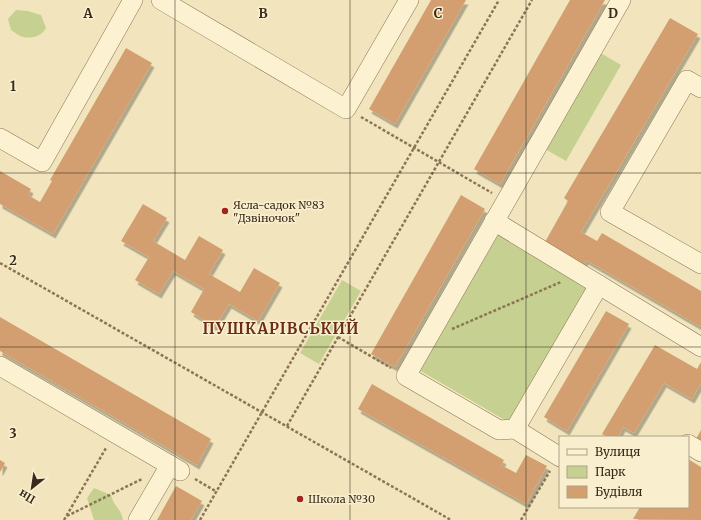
<svg xmlns="http://www.w3.org/2000/svg" width="701" height="520" viewBox="0 0 701 520" font-family="Merriweather,serif">
	<defs>
		<filter id="shadow"><feDropShadow dx="2.5" dy="4.5" stdDeviation="0" flood-color="#0004"/></filter>
	</defs>
	<rect width="100%" height="100%" fill="#f2e5bd"/>
	<g fill="#c6d191">
		<path d="M 16,10 L 28,11 L 41,15 L 46,28 C 42,36 32,39 23,37 C 19,36 14,32 11,30 L 8,19 Z"/>
		<path d="M 599,52 L 621,65 L 566,161 L 545,149 Z"/>
		<path d="M 500,232 L 589,284 L 508,422 L 419,370 Z"/>
		<path d="M 342,280 L 361,291 L 319,364 L 300,353 Z"/>
		<path d="M 94,488 L 111,495 C 114,507 121,508 123,520 L 94,520 L 87,498 Z"/>
	</g>
	<g fill="#d49f6f" filter="url(#shadow)">
		<path d="M 431,0 L 466,0 L 395,124 L 369,109 Z"/>
		<path d="M 570,0 L 605,0 L 500,184 L 474,169 Z"/>
		<path d="M 670,18 L 698,34 L 581,232 L 597,241 L 602,233 L 701,291 L 701,327 L 586,260 L 583,265 L 545,242 L 568,201 L 564,198 Z"/>
		<path d="M 126,48 L 152,63 L 53,234 L 0,204 L 0,171 L 31,189 L 28,195 L 40,202 L 52,181 L 50,180 Z"/>
		<path d="M 461,195 L 485,209 L 395,367 L 371,354 Z"/>
		<path d="M 143,204 L 167,218 L 153,241 L 185,260 L 199,236 L 223,250 L 209,274 L 240,292 L 254,268 L 280,283 L 258,321 L 229,304 L 215,327 L 191,312 L 204,289 L 173,271 L 159,294 L 135,280 L 149,257 L 121,241 Z"/>
		<path d="M 606,311 L 629,324 L 567,431 L 544,417 Z"/>
		<path d="M 0,317 L 211,439 L 197,465 L 0,351 Z"/>
		<path d="M 655,345 L 697,369 L 701,362 L 701,383 L 692,399 L 664,383 L 634,433 L 623,427 L 618,437 L 607,437 L 602,434 Z"/>
		<path d="M 372,384 L 504,460 L 501,465 L 516,473 L 526,455 L 547,466 L 526,504 L 358,409 Z"/>
		<path d="M 701,430 L 701,444 L 695,441 Z"/>
		<path d="M 688,459 L 701,467 L 701,520 L 633,519 L 640,507 L 688,507 Z"/>
		<path d="M 0,460 L 5,463 L 0,472 Z"/>
		<path d="M 176,486 L 202,501 L 191,520 L 157,520 Z"/>
	</g>
	<g fill="none" stroke-linecap="round" stroke-linejoin="round">
		<defs>
			<g id="minor">
				<path d="M 161,0 L 346,109 L 409,0"/>
				<path d="M 701,88 L 687,80 L 610,212 L 701,264"/>
				<path d="M 0,138 L 42,162 L 133,0"/>
				<path d="M 494,221 L 701,347"/>
				<path d="M 0,366 L 180,471"/>
				<path d="M 515,429 L 599,285"/>
				<path d="M 688,444 L 701,452"/>
				<path d="M 560,457 L 515,429 L 499,430 L 406,376 L 621,0"/>
				<path d="M 138,520 L 170,465"/>
			</g>
		</defs>
		<use href="#minor" stroke="#8c7555" stroke-width="20"/>
		<g stroke="#8c7555" stroke-width="2.5" stroke-dasharray="3 2" stroke-linecap="butt">
			<path d="M 361,117 L 492,193"/>
			<path d="M 0,263 L 451,520"/>
			<path d="M 452,329 L 561,282"/>
			<path d="M 338,337 L 391,368"/>
			<path d="M 287,426 L 532,0"/>
			<path d="M 195,479 L 217,492"/>
			<path d="M 67,516 L 142,479"/>
			<path d="M 64,520 L 106,448"/>
			<path d="M 200,520 L 499,0"/>
			<path d="M 521,520 L 550,471"/>
		</g>
		<use href="#minor" stroke="#fcf2d1" stroke-width="19"/>
	</g>
	<path fill="none" stroke="#392b1b" stroke-width="1" stroke-opacity="0.55" d="M 175,0 L 175,520M 350,0 L 350,520M 526,0 L 526,520M 0,173 L 701,173M 0,347 L 701,347"/>
	<g fill="#a0251f" stroke="#f9efce" stroke-width="1.5">
		<circle cx="225" cy="211" r="4"/>
		<circle cx="300" cy="499" r="4"/>
	</g>
	<g text-anchor="middle" stroke-width="3" stroke-linejoin="round" paint-order="stroke">
		<g font-size="11" fill="#392b1b" stroke="#f9efce" text-anchor="start">
			<text x="233" y="209">Ясла-садок №83<tspan x="233" dy="13">"Дзвіночок"</tspan></text>
			<text x="308" y="503">Школа №30</text>
		</g>
		<g font-size="15" font-weight="bold" letter-spacing="1" fill="#6a2c16" stroke="#f9efce">
			<text x="281" y="334">ПУШКАРІВСЬКИЙ</text>
		</g>
	</g>
	<g font-size="13" text-anchor="middle" font-weight="bold" fill="#392b1b" stroke="#f9efce" stroke-width="3" stroke-linejoin="round" paint-order="stroke">
		<text x="88" y="18">A</text>
		<text x="263" y="18">B</text>
		<text x="438" y="18">C</text>
		<text x="613" y="18">D</text>
		<text x="13" y="91">1</text>
		<text x="13" y="265">2</text>
		<text x="13" y="438">3</text>
	</g>
	<rect x="559" y="436" width="130" height="72" fill="#f9efce" stroke="#aca186"/>
	<rect x="567" y="449" width="20" height="6" fill="#fcf2d1" stroke="#aca186"/>
	<text x="595" y="456" font-size="12" fill="#392b1b">Вулиця</text>
	<rect x="567" y="466" width="20" height="12" fill="#c6d191" stroke="#aca186"/>
	<text x="595" y="476" font-size="12" fill="#392b1b">Парк</text>
	<rect x="567" y="486" width="20" height="12" fill="#d49f6f" stroke="#aca186"/>
	<text x="595" y="496" font-size="12" fill="#392b1b">Будівля</text>
	<g transform="translate(32 488) rotate(210)" stroke="#f9efce" stroke-width="3" paint-order="stroke">
	<path d="M0-3L7 15L0 10L-7 15Z" fill="#392b1b"/>
	<text y="-6" font-size="11" font-weight="bold" text-anchor="middle" fill="#392b1b">Пн</text>
	</g>
</svg>
